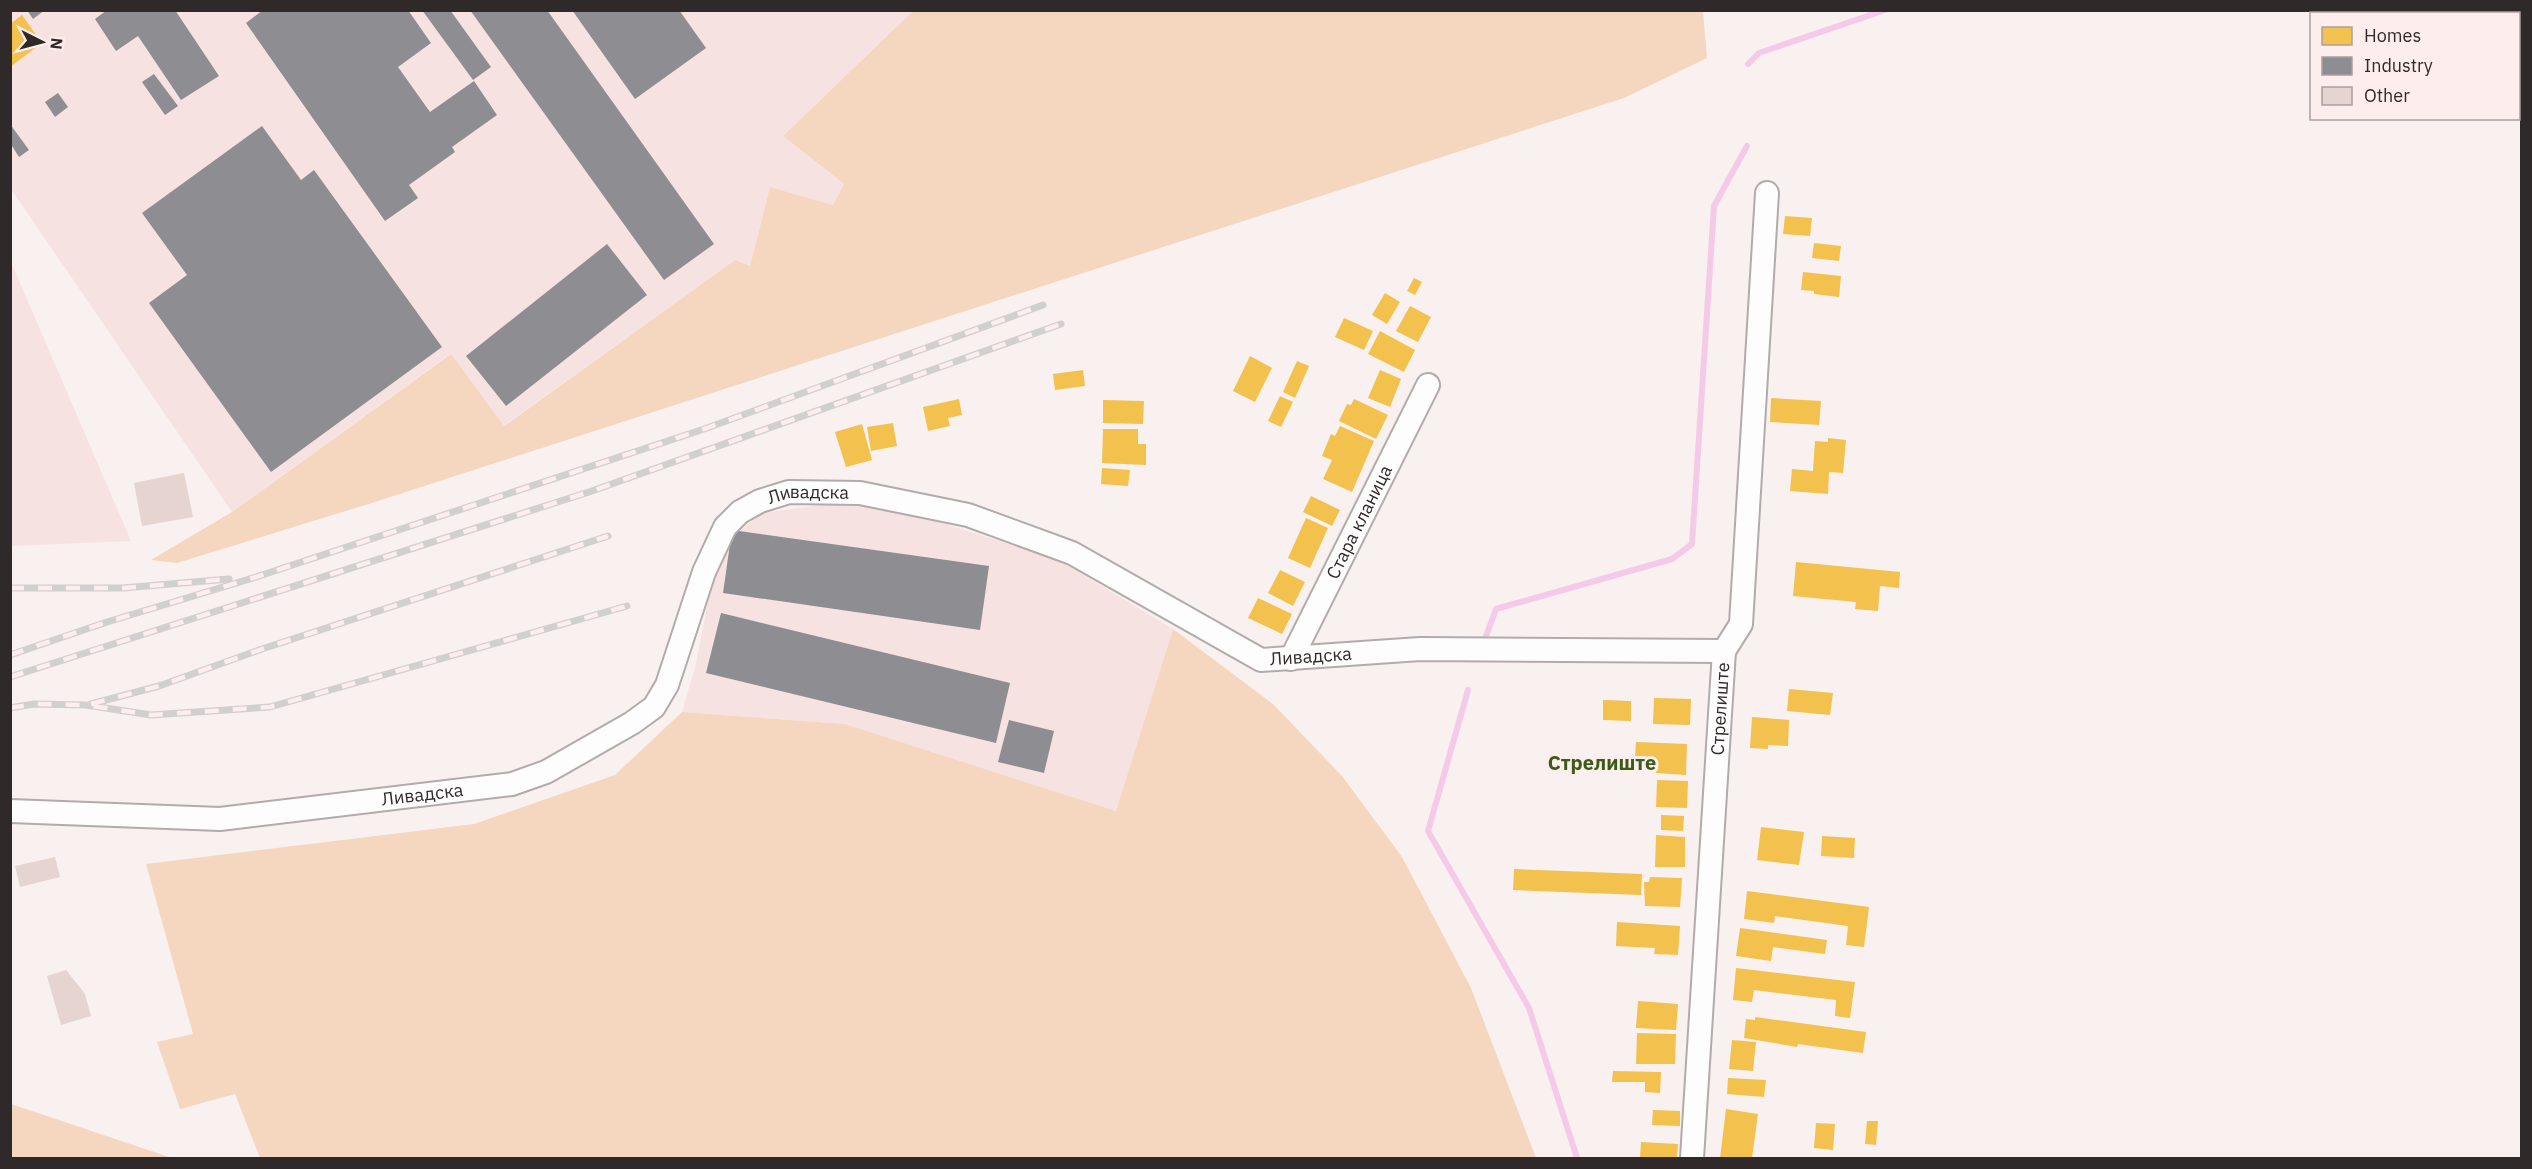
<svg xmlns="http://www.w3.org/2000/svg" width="2532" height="1169" viewBox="0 0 2532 1169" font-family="'IBM Plex Sans',sans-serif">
	<rect width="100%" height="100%" fill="#f9f0f0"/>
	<g fill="#f6e2e1">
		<path d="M 10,11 L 913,11 L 783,136 L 844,184 L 833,205 L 770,187 L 750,266 L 735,260 L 503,426 L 450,354 L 232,512 L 11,189 Z"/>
		<path d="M 10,262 L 11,262 L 131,541 L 11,546 Z"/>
		<path d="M 865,499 L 1057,559 L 1173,629 L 1116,811 L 845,724 L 682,712 L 696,664 L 718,549 L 762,513 Z"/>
	</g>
	<g fill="#f5d7c0">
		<path d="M 913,11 L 1703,11 L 1707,58 L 1624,98 L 375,502 L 177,563 L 151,560 L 232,512 L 451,354 L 504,426 L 735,260 L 750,266 L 770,187 L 833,205 L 844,184 L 783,136 Z"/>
		<path d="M 1173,629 L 1273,704 L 1342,776 L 1402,857 L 1471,988 L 1536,1158 L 260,1158 L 235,1094 L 180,1109 L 157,1042 L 193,1034 L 146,864 L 474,824 L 615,775 L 682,712 L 845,724 L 1116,811 Z"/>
		<path d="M 10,1104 L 11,1104 L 172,1158 L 11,1158 Z"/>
	</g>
	<g fill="#f2c14e">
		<path d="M 22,15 L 42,43 L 10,67 L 10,24 Z"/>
		<path d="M 1785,216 L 1812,218 L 1810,236 L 1783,234 Z"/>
		<path d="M 1814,243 L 1841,246 L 1839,261 L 1812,258 Z"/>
		<path d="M 1803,272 L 1841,276 L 1839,297 L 1814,294 L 1814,291 L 1801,290 Z"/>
		<path d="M 1414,278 L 1422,282 L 1415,295 L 1407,291 Z"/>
		<path d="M 1385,293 L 1400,302 L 1387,324 L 1372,315 Z"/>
		<path d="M 1410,306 L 1431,317 L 1418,342 L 1396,331 Z"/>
		<path d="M 1344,318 L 1373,331 L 1364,350 L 1335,337 Z"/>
		<path d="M 1380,331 L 1415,350 L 1404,372 L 1368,354 Z"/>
		<path d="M 1250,356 L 1272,368 L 1255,402 L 1233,391 Z"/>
		<path d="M 1297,361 L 1309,366 L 1295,398 L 1283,392 Z"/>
		<path d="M 1083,370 L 1085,386 L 1055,390 L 1053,374 Z"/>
		<path d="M 1380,370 L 1401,379 L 1390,407 L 1368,398 Z"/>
		<path d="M 1280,396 L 1293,402 L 1281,427 L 1268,421 Z"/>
		<path d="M 1771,398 L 1821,401 L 1819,425 L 1770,422 Z"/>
		<path d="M 959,399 L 962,415 L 948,418 L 950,426 L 928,431 L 923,407 Z"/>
		<path d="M 1354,399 L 1388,415 L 1376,439 L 1339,421 L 1347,404 L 1351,405 Z"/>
		<path d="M 1103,400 L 1144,401 L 1143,424 L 1103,423 Z"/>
		<path d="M 893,423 L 897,446 L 871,451 L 867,427 Z"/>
		<path d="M 862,424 L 872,460 L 846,467 L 835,432 Z"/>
		<path d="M 1340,426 L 1374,441 L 1352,492 L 1323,479 L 1332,460 L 1322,456 L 1331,434 L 1335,436 Z"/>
		<path d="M 1103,429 L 1138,429 L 1138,444 L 1146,444 L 1146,465 L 1102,463 Z"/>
		<path d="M 1828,438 L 1846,440 L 1843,473 L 1829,472 L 1828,494 L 1790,491 L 1792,469 L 1813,471 L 1815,441 L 1828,442 Z"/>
		<path d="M 1102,468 L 1130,470 L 1128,486 L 1101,484 Z"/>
		<path d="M 1311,496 L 1340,510 L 1332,526 L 1303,512 Z"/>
		<path d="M 1306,518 L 1328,528 L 1310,568 L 1288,558 Z"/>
		<path d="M 1796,562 L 1900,572 L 1899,588 L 1880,586 L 1878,611 L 1855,609 L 1856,602 L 1793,596 Z"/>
		<path d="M 1280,570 L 1305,582 L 1293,606 L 1268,593 Z"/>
		<path d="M 1258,598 L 1292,614 L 1282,634 L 1248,618 Z"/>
		<path d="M 1789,689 L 1833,693 L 1830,715 L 1787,711 Z"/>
		<path d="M 1654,698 L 1691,699 L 1690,725 L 1653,724 Z"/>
		<path d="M 1603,700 L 1631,701 L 1631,721 L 1603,720 Z"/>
		<path d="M 1752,717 L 1789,720 L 1788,746 L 1768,745 L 1768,749 L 1750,748 Z"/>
		<path d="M 1636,742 L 1687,744 L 1686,775 L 1656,773 L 1656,759 L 1635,758 Z"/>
		<path d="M 1657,780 L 1688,781 L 1687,808 L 1656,807 Z"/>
		<path d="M 1661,815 L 1684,816 L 1683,831 L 1661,830 Z"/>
		<path d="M 1761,827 L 1804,832 L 1799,865 L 1757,860 Z"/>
		<path d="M 1656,835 L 1685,837 L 1685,867 L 1655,867 Z"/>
		<path d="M 1822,836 L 1855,838 L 1854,858 L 1821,856 Z"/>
		<path d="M 1514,869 L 1642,874 L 1641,895 L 1513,890 Z"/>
		<path d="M 1650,877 L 1682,878 L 1680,907 L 1645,906 L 1644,882 L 1649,882 Z"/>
		<path d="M 1747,891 L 1869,907 L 1864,947 L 1846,945 L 1848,926 L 1775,916 L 1774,923 L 1744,919 Z"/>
		<path d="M 1617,922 L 1680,926 L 1678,955 L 1654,954 L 1655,948 L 1616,946 Z"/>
		<path d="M 1740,928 L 1827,940 L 1825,954 L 1773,947 L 1771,961 L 1736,956 Z"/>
		<path d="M 1736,968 L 1855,982 L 1850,1018 L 1835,1016 L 1836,1000 L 1754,990 L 1752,1002 L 1733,1000 Z"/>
		<path d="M 1638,1001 L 1678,1004 L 1676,1030 L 1636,1028 Z"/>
		<path d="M 1755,1017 L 1866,1032 L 1863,1053 L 1798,1044 L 1797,1047 L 1744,1038 L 1746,1019 L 1755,1020 Z"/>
		<path d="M 1637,1033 L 1676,1034 L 1675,1064 L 1636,1064 Z"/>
		<path d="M 1732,1040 L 1756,1042 L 1753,1071 L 1729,1069 Z"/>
		<path d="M 1613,1071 L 1661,1072 L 1660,1093 L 1645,1092 L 1645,1082 L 1612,1082 Z"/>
		<path d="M 1728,1078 L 1766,1080 L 1764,1097 L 1727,1094 Z"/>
		<path d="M 1726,1109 L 1758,1114 L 1752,1158 L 1720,1158 Z"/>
		<path d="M 1653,1110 L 1680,1111 L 1680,1126 L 1652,1125 Z"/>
		<path d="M 1867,1121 L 1878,1121 L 1876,1145 L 1865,1144 Z"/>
		<path d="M 1816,1123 L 1835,1124 L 1833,1150 L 1814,1148 Z"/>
		<path d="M 1641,1142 L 1678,1144 L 1677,1158 L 1640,1158 Z"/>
	</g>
	<g fill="#8d8d92">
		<path d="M 27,10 L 45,10 L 33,19 Z"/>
		<path d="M 107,10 L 175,10 L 219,76 L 181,100 L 138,36 L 116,51 L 95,19 Z"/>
		<path d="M 263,10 L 408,10 L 431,43 L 398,67 L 430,112 L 474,81 L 497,115 L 452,147 L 455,152 L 409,185 L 418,198 L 385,221 L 246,23 Z"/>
		<path d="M 422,10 L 450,10 L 491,67 L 473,80 Z"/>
		<path d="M 470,10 L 547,10 L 714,244 L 664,280 Z"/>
		<path d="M 572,10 L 679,10 L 706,48 L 635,99 Z"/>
		<path d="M 154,74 L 178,106 L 165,115 L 142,82 Z"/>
		<path d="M 58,93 L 68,107 L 55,117 L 45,102 Z"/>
		<path d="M 10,124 L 29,150 L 19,157 L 12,146 L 10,147 Z"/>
		<path d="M 262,126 L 301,180 L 314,170 L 442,347 L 271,472 L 149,303 L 187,275 L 142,213 Z"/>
		<path d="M 607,244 L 647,295 L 506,406 L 466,356 Z"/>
		<path d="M 732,530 L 989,566 L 980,630 L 723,593 Z"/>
		<path d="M 721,613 L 1010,683 L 996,743 L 706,673 Z"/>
		<path d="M 1009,720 L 1054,731 L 1044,773 L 998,762 Z"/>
	</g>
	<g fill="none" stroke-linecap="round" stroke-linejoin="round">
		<g stroke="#f5cae9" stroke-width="6">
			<path d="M 1748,64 L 1759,53 L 1885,10"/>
			<path d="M 1485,639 L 1496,609 L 1672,559 L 1692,544 L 1714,206 L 1747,146"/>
			<path d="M 1468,690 L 1428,831 L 1529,1008 L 1577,1158"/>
		</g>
	</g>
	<g fill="#e5d4d0">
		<path d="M 184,473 L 193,517 L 142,526 L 134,483 Z"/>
		<path d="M 55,857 L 60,877 L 20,887 L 15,866 Z"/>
		<path d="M 66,970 L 85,994 L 91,1016 L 61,1025 L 47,976 Z"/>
	</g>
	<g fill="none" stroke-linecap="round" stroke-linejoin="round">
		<defs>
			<g id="minor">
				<path id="s1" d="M 1291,659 L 1428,385"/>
				<path id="s2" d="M 10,811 L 220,819 L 512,784 L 546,772 L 632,723 L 654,707 L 667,685 L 704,572 L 725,527 L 740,512 L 760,501 L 789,492 L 860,493 L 968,515 L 1072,553 L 1261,660 L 1420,649 L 1724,651"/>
				<path id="s3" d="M 1692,1158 L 1724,651 L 1741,624 L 1767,193"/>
			</g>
		</defs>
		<use href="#minor" stroke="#b2abab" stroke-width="26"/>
		<use href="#minor" stroke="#fefdfd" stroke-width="22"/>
		<defs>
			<g id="rail">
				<path d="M 10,588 L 123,588 L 229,579"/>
				<path d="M 10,655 L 107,622 L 256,577 L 707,428 L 1043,305"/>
				<path d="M 10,677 L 592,491 L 1061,324"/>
				<path d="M 91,704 L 159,686 L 262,649 L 608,536"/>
				<path d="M 10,708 L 34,704 L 86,705 L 151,715 L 270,707 L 627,606"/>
			</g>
		</defs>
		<use href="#rail" stroke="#d2cfcf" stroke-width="7"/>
		<use href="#rail" stroke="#fdedec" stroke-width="4.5" stroke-dasharray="14" stroke-linecap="butt"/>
	</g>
	<g text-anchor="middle" stroke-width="6" stroke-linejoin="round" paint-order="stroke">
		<g font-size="18" fill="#302929" stroke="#fdedec">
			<text dy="6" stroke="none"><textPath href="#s2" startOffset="954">Ливадска</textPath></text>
			<text dy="6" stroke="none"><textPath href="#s1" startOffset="153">Стара кланица</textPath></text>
			<text dy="6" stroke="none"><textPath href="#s2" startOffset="1494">Ливадска</textPath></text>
			<text dy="6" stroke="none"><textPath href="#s3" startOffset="450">Стрелиште</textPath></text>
			<text dy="6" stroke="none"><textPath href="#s2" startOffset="414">Ливадска</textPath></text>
		</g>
		<g font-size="20" font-weight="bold" fill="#3b5b19" stroke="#fdedec">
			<text x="1602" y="770">Стрелиште</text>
		</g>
	</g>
	<rect width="2532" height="1169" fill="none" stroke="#302929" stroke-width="24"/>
	<rect x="2310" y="12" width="210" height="108" fill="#fdedec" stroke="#ab9f9e" stroke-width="1.5"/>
	<rect x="2322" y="27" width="30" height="18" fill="#f2c14e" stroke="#ab9f9e" stroke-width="1.5"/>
	<text x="2364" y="42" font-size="18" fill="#302929">Homes</text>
	<rect x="2322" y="57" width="30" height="18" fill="#8d8d92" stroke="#ab9f9e" stroke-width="1.5"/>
	<text x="2364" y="72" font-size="18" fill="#302929">Industry</text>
	<rect x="2322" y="87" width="30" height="18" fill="#e5d4d0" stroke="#ab9f9e" stroke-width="1.5"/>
	<text x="2364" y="102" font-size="18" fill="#302929">Other</text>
	<g transform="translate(42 42) rotate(96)" stroke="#fdedec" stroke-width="4.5" paint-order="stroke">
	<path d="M0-4.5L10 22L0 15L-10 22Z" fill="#302929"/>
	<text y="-9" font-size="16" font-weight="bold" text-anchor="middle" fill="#302929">N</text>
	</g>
</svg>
